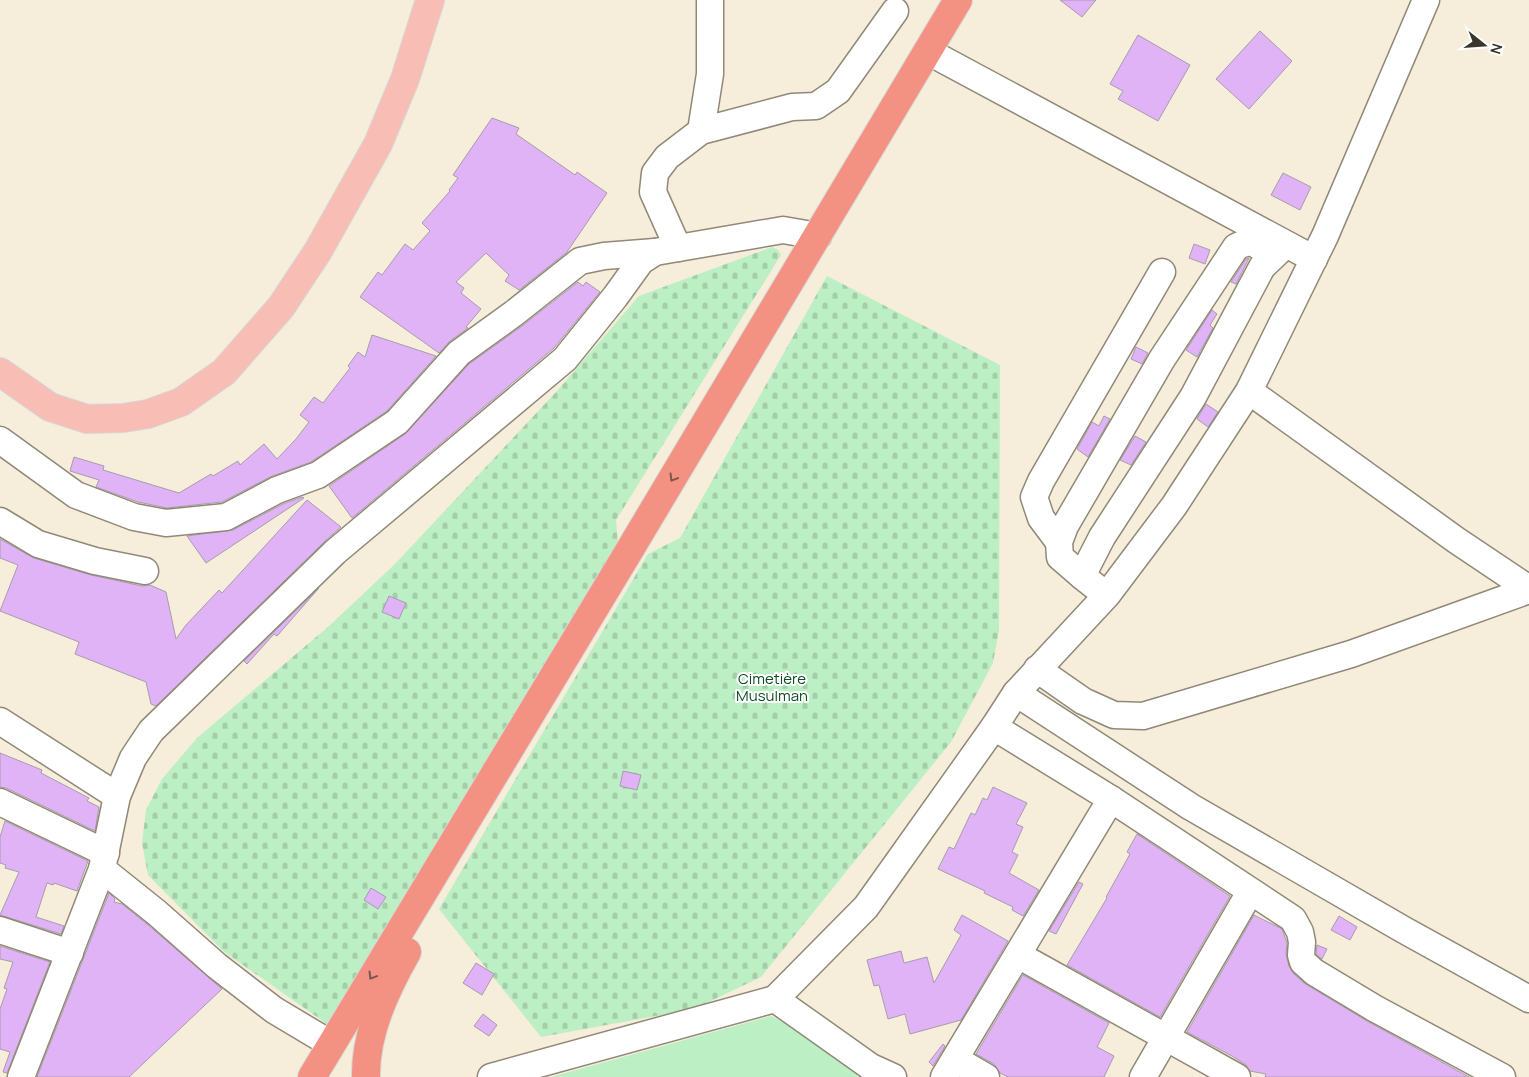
<svg xmlns="http://www.w3.org/2000/svg" width="1529" height="1077" viewBox="0 0 1529 1077" font-family="Manrope,sans-serif">
	<defs>
		<pattern id="cemetery-stones" width="16" height="16" patternUnits="userSpaceOnUse" patternTransform="scale(1.25)"><rect width="16" height="16" fill="#bdefc4"/><path d="M2 7V4a2 2 0 0 1 4 0v3zM10 15v-3a2 2 0 0 1 4 0v3z" fill="#a3cea9"/></pattern>
	</defs>
	<rect width="100%" height="100%" fill="#f6edda"/>
	<g fill="url(#cemetery-stones)">
		<path d="M 772,247 L 778,250 L 781,255 L 616,520 L 619,555 L 337,1013 L 327,1024 L 223,951 L 148,875 L 142,843 L 146,810 L 162,779 L 197,738 L 328,627 L 394,565 L 557,391 L 639,296 Z"/>
		<path d="M 827,276 L 1000,365 L 999,630 L 993,663 L 951,742 L 761,977 L 694,1009 L 541,1037 L 439,909 L 648,554 L 680,538 Z"/>
	</g>
	<path fill="#bdefc4" d="M 771,1016 L 855,1056 L 863,1077 L 551,1077 Z"/>
	<g fill="#dfb3f5" stroke="#a79cad">
		<path d="M 1060,0 L 1096,0 L 1082,17 Z"/>
		<path d="M 1260,31 L 1292,61 L 1249,109 L 1216,79 Z"/>
		<path d="M 1138,35 L 1190,65 L 1158,121 L 1118,99 L 1123,91 L 1110,84 Z"/>
		<path d="M 492,118 L 519,128 L 516,134 L 575,175 L 577,172 L 607,193 L 567,252 L 519,290 L 505,281 L 509,275 L 486,253 L 456,282 L 464,288 L 461,293 L 481,309 L 466,327 L 468,328 L 450,341 L 439,353 L 360,297 L 378,272 L 382,275 L 405,244 L 413,250 L 430,231 L 422,223 L 450,191 L 449,190 L 458,178 L 453,175 Z"/>
		<path d="M 1283,173 L 1311,187 L 1300,210 L 1271,195 Z"/>
		<path d="M 1194,244 L 1210,250 L 1205,264 L 1189,258 Z"/>
		<path d="M 1249,258 L 1236,284 L 1231,282 L 1246,259 Z"/>
		<path d="M 578,282 L 583,286 L 586,282 L 600,292 L 554,348 L 352,518 L 329,486 L 405,434 L 469,364 L 522,326 Z"/>
		<path d="M 1212,310 L 1217,314 L 1210,325 L 1213,328 L 1197,357 L 1186,350 Z"/>
		<path d="M 372,335 L 436,356 L 387,411 L 311,462 L 270,477 L 222,502 L 167,508 L 138,502 L 96,487 L 99,480 L 70,471 L 74,457 L 104,466 L 103,470 L 179,493 L 211,474 L 213,476 L 238,461 L 240,465 L 264,444 L 277,459 L 296,439 L 309,422 L 300,415 L 314,397 L 323,403 L 350,368 L 348,366 L 358,352 L 365,357 Z"/>
		<path d="M 1136,347 L 1148,353 L 1142,364 L 1131,359 Z"/>
		<path d="M 1206,404 L 1218,412 L 1208,427 L 1197,419 Z"/>
		<path d="M 1104,416 L 1110,419 L 1088,457 L 1077,449 L 1092,422 L 1099,426 Z"/>
		<path d="M 1135,436 L 1146,442 L 1131,465 L 1120,460 Z"/>
		<path d="M 302,497 L 304,498 L 206,563 L 187,536 L 233,530 L 283,504 Z"/>
		<path d="M 307,500 L 341,527 L 325,541 L 156,706 L 151,704 L 146,682 L 75,654 L 79,642 L 0,611 L 18,565 L 0,558 L 0,539 L 34,558 L 91,575 L 142,586 L 150,585 L 166,592 L 176,639 L 186,625 L 219,590 L 222,593 Z"/>
		<path d="M 319,588 L 277,636 L 274,634 L 247,664 L 244,661 Z"/>
		<path d="M 389,596 L 406,603 L 399,619 L 382,612 Z"/>
		<path d="M 0,753 L 42,770 L 41,773 L 89,798 L 87,801 L 99,807 L 95,831 L 6,788 L 0,787 Z"/>
		<path d="M 623,771 L 641,775 L 637,790 L 620,786 Z"/>
		<path d="M 993,787 L 1027,803 L 1016,824 L 1023,827 L 1012,852 L 1018,855 L 1009,873 L 1039,890 L 1023,916 L 1012,910 L 1013,907 L 984,893 L 985,891 L 938,869 L 949,847 L 954,849 L 971,813 L 975,815 L 983,798 L 987,800 Z"/>
		<path d="M 5,821 L 88,861 L 77,891 L 54,883 L 53,885 L 47,883 L 36,917 L 64,926 L 61,934 L 0,915 L 19,872 L 5,868 L 6,865 L 0,863 L 0,837 Z"/>
		<path d="M 1137,834 L 1230,896 L 1160,1017 L 1067,965 L 1107,898 L 1106,897 L 1130,854 L 1127,852 Z"/>
		<path d="M 1079,882 L 1083,884 L 1056,934 L 1049,931 Z"/>
		<path d="M 371,888 L 386,897 L 378,909 L 364,900 Z"/>
		<path d="M 109,893 L 115,899 L 114,902 L 122,904 L 147,924 L 222,989 L 129,1077 L 37,1077 Z"/>
		<path d="M 962,915 L 1008,941 L 961,1020 L 910,1034 L 905,1014 L 888,1019 L 879,985 L 874,986 L 867,960 L 901,951 L 904,963 L 927,957 L 934,983 L 961,935 L 954,930 Z"/>
		<path d="M 1254,915 L 1282,929 L 1287,943 L 1286,954 L 1289,966 L 1293,973 L 1304,983 L 1367,1021 L 1469,1077 L 1265,1077 L 1266,1074 L 1250,1071 L 1245,1064 L 1232,1056 L 1187,1032 Z"/>
		<path d="M 1339,916 L 1357,927 L 1350,940 L 1331,930 Z"/>
		<path d="M 1317,945 L 1327,949 L 1322,959 L 1316,954 Z"/>
		<path d="M 0,946 L 50,962 L 7,1073 L 3,1072 L 10,1052 L 0,1049 L 0,1009 L 7,989 L 4,988 L 13,962 L 0,959 Z"/>
		<path d="M 476,963 L 494,974 L 482,995 L 463,983 Z"/>
		<path d="M 1023,975 L 1109,1023 L 1097,1047 L 1114,1056 L 1104,1077 L 1008,1077 L 1000,1073 L 994,1064 L 976,1054 Z"/>
		<path d="M 483,1014 L 497,1025 L 489,1036 L 474,1026 Z"/>
		<path d="M 943,1044 L 945,1046 L 933,1066 L 929,1062 Z"/>
	</g>
	<g fill="none" stroke-linecap="round" stroke-linejoin="round">
		<defs>
			<g id="minor">
				<path d="M 942,59 L 1314,259"/>
				<path d="M 701,131 L 710,74 L 710,0"/>
				<path d="M 678,248 L 653,192 L 655,173 L 667,157 L 701,131 L 792,107 L 816,106 L 838,91 L 895,11"/>
				<path d="M 1249,391 L 1456,540 L 1529,589"/>
				<path d="M 0,440 L 76,495 L 134,517 L 166,523 L 226,517 L 277,490 L 318,475 L 397,422 L 459,353 L 513,314 L 580,261 L 604,256 L 655,252"/>
				<path d="M 0,521 L 38,544 L 95,561 L 145,571"/>
				<path d="M 1059,542 L 1041,518 L 1034,497 L 1041,481 L 1162,272"/>
				<path d="M 1082,576 L 1060,557 L 1059,542 L 1065,526 L 1162,359 L 1236,247 C 1253,237 1259,246 1272,257"/>
				<path d="M 1096,587 L 1082,576 L 1102,537 L 1193,397 L 1262,267 L 1284,246"/>
				<path d="M 1037,669 L 1083,701 L 1114,715 L 1143,716 L 1351,654 L 1529,590"/>
				<path d="M 1016,693 L 1191,807 L 1404,930 L 1529,999"/>
				<path d="M 0,721 L 117,796"/>
				<path d="M 994,727 L 1111,799 L 1293,919 L 1300,932 L 1302,942 L 1301,955 L 1303,962 L 1314,972 L 1374,1008 L 1502,1077"/>
				<path d="M 0,802 L 106,853"/>
				<path d="M 102,869 L 157,913 L 217,966 L 274,1010 L 331,1044"/>
				<path d="M 0,930 L 70,953"/>
				<path d="M 1018,955 L 1237,1077"/>
				<path d="M 775,999 L 871,1067 L 893,1077"/>
				<path d="M 955,1059 L 986,1077"/>
				<path d="M 21,1077 L 102,869 L 117,796 L 133,758 L 151,731 L 335,552 L 565,359 L 615,297 L 641,261 L 655,252 L 783,230 L 818,236"/>
				<path d="M 491,1077 L 775,999 L 866,907 L 994,727 L 1016,693 L 1107,595 L 1174,506 L 1249,391 L 1325,236 L 1426,0"/>
				<path d="M 944,1077 L 1111,799"/>
				<path d="M 1143,1077 L 1250,892"/>
			</g>
			<path id="major" d="M 0,372 L 50,407 L 87,419 L 123,418 L 148,414 L 181,402 L 224,372 L 281,307 L 318,251 L 378,144 L 405,79 L 430,0"/>
			<g id="highway">
				<path d="M 312,1077 L 632,546 L 958,0"/>
				<path d="M 366,1077 C 365,1033 386,989 407,952"/>
			</g>
		</defs>
		<use href="#minor" stroke="#918978" stroke-width="29"/>
		<use href="#major" stroke="#d7d7d5" stroke-width="30"/>
		<use href="#highway" stroke="#d7d7d5" stroke-width="30"/>
		<use href="#minor" stroke="#fff" stroke-width="26"/>
		<use href="#major" stroke="#f8bdb4" stroke-width="28"/>
		<use href="#highway" stroke="#f39182" stroke-width="28"/>
	</g>
	<defs><path id="oneway-chevron" d="M-2-3.5L2.5 0L-2 3.5" fill="none" stroke-width="1.6" stroke-linecap="round" stroke-linejoin="round" transform="scale(1.25)"/></defs>
	<g stroke="#7a564b">
		<use href="#oneway-chevron" transform="translate(673 478) rotate(121)"/>
		<use href="#oneway-chevron" transform="translate(372 976) rotate(121)"/>
	</g>
	<g text-anchor="middle" stroke-width="4" stroke-linejoin="round" paint-order="stroke">
		<g font-size="15" fill="#0e4b21" stroke="#fff">
			<text x="772" y="684">Cimetière<tspan x="772" dy="17">Musulman</tspan></text>
		</g>
	</g>
	<g transform="translate(1484 45) rotate(107)" stroke="#ffffff" stroke-width="4" paint-order="stroke">
	<path d="M0-4L9 19L0 12L-9 19Z" fill="#39362e"/>
	<text y="-8" font-size="14" font-weight="bold" text-anchor="middle" fill="#39362e">N</text>
	</g>
</svg>
